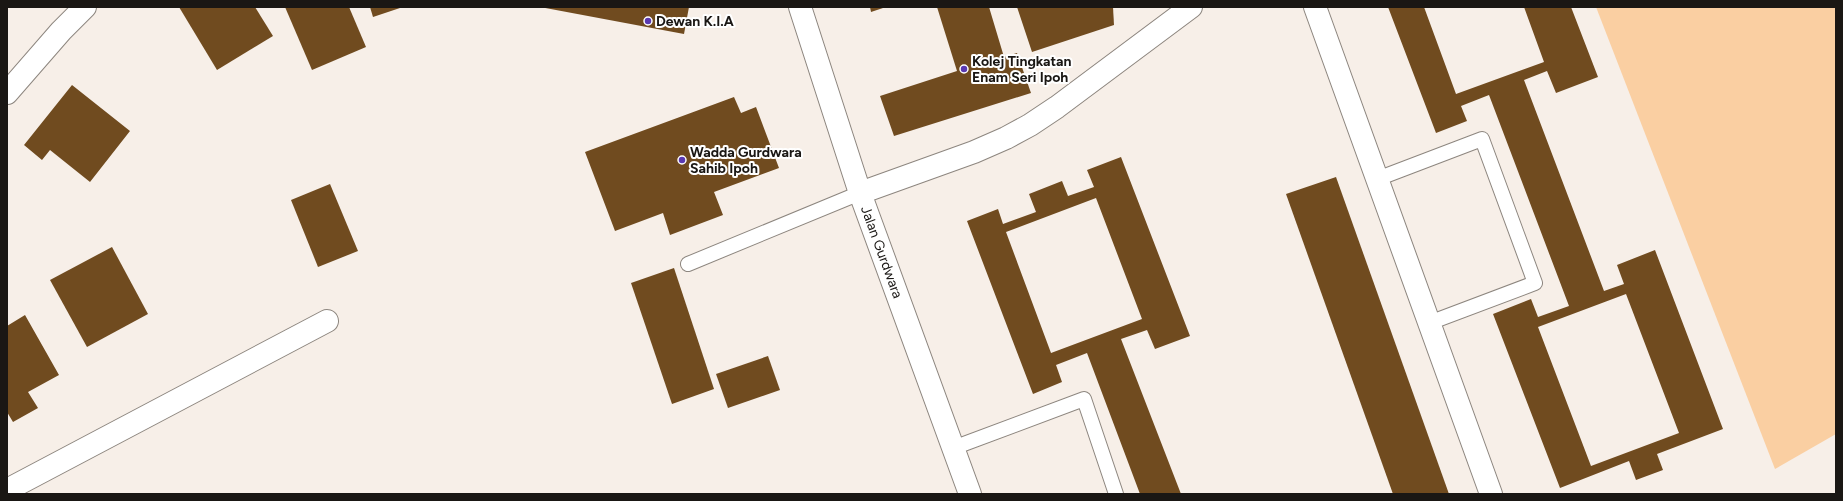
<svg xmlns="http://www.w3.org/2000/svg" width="1843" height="501" viewBox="0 0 1843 501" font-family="Figtree,sans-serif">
	<rect width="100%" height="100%" fill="#f7efe8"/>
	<path fill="#facfa2" d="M 1596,7 L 1836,7 L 1836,434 L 1775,469 Z"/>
	<g fill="#704b1f" fill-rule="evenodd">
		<path d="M 179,7 L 255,7 L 273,36 L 217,70 Z"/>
		<path d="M 285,7 L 349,7 L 366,47 L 312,70 Z"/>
		<path d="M 370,7 L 403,7 L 373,17 Z"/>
		<path d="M 540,7 L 689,7 L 684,34 Z"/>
		<path d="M 870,7 L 886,7 L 871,12 Z"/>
		<path d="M 937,7 L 989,7 L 1004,57 L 1017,53 L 1031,93 L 894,136 L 880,96 L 957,71 Z"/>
		<path d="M 1017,7 L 1113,7 L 1114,25 L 1032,52 Z"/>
		<path d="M 1388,7 L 1424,7 L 1456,94 L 1544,62 L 1524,7 L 1571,7 L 1598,77 L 1556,93 L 1547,71 L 1524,80 L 1604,291 L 1624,284 L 1617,265 L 1655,250 L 1723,429 L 1657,454 L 1663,470 L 1636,480 L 1629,461 L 1560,488 L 1493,314 L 1531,299 L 1538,317 L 1569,306 L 1489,95 L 1461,106 L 1467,121 L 1436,133 ZM 1626,294 L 1679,433 L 1591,466 L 1538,327 Z"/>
		<path d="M 72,85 L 130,131 L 90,182 L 50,150 L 42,160 L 24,145 Z"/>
		<path d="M 734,97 L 741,113 L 756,107 L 779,168 L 714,192 L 723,215 L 670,235 L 663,213 L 615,231 L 585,152 Z"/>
		<path d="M 1121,157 L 1190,336 L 1155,349 L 1147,330 L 1121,339 L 1181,494 L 1140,494 L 1087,353 L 1056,365 L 1062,382 L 1033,394 L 967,221 L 998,209 L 1003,224 L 1036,212 L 1029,194 L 1062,181 L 1068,196 L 1094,187 L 1087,170 ZM 1096,198 L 1142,319 L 1051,353 L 1006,232 Z"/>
		<path d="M 1336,177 L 1449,494 L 1393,494 L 1286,194 Z"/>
		<path d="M 330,184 L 358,251 L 318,267 L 291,200 Z"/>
		<path d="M 112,247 L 148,314 L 87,347 L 50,280 Z"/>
		<path d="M 674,268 L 714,389 L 672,404 L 631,283 Z"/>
		<path d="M 25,315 L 59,375 L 28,392 L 38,408 L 13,422 L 7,412 L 7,326 Z"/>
		<path d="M 768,356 L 780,390 L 728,408 L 716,374 Z"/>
	</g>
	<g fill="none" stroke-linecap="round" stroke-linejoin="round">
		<defs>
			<g id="lane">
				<path d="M 1377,179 L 1482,139 L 1535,283 L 1429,323"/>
				<path d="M 688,264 L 860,193"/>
				<path d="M 953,448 L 1084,399 L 1116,494"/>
			</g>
			<g id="street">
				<path d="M 1315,7 L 1491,494"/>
				<path d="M 7,93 L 61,31 L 85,7"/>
				<path d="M 860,193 L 974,152 L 1006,138 L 1030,125 L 1057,107 L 1191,7"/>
				<path d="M 7,490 L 327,321"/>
			</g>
			<path id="secondary" d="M 800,7 L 860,193 L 970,494"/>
		</defs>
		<use href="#lane" stroke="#8d867f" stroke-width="16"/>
		<use href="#street" stroke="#8d867f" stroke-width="24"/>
		<use href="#secondary" stroke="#8d867f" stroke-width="24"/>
		<use href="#lane" stroke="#fff" stroke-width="14"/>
		<use href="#street" stroke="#fff" stroke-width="22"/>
		<use href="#secondary" stroke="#fff" stroke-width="22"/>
	</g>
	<g fill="#5a39b1" stroke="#fff" stroke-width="1.5">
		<circle cx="648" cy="21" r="4"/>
		<circle cx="964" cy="69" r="4"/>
		<circle cx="682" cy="160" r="4"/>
	</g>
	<g text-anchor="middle" stroke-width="4" stroke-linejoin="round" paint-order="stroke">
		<g font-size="14" font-weight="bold" fill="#1a1714" stroke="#fff" text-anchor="start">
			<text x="656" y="26">Dewan K.I.A</text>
			<text x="972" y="66">Kolej Tingkatan<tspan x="972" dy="16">Enam Seri Ipoh</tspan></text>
			<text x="690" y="157">Wadda Gurdwara<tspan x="690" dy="16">Sahib Ipoh</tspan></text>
		</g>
		<g font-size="14" fill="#1a1714" stroke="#fff">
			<text transform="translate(882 252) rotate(70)" y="5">Jalan Gurdwara</text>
		</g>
	</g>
	<rect width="1843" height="501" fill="none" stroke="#1a1714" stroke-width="16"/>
</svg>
